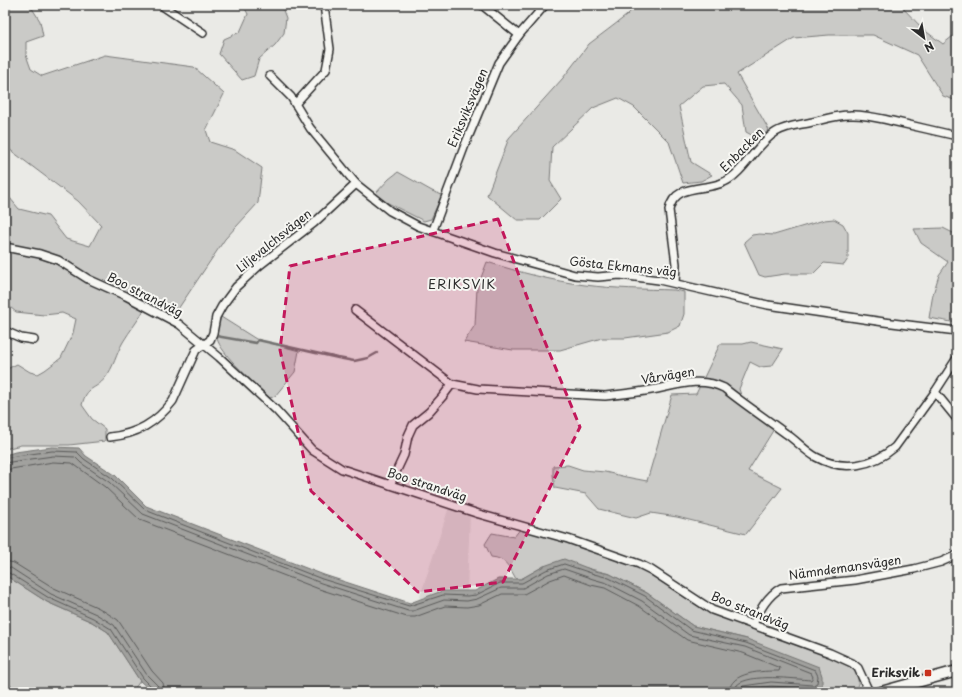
<svg xmlns="http://www.w3.org/2000/svg" width="962" height="697" viewBox="0 0 962 697" font-family="'Playpen Sans',sans-serif">
	<rect width="100%" height="100%" fill="#eaeae6"/>
	<filter id="ink" filterUnits="userSpaceOnUse"><feTurbulence type="fractalNoise" baseFrequency=".025" numOctaves="2"/><feDisplacementMap in="SourceGraphic" scale="8" xChannelSelector="R" yChannelSelector="G"/><feConvolveMatrix kernelMatrix="1 2 1 2 8 2 1 2 1" color-interpolation-filters="sRGB"/></filter>
	<g filter="url(#ink)">
		<path fill="#dadad6" d="M 449,507 L 470,514 L 467,592 L 453,591 L 419,600 Z"/>
		<g fill="#cacac7" stroke="#7a7a79">
			<path d="M 5,5 L 30,5 L 40,21 L 43,36 L 26,42 L 26,55 L 31,69 L 42,76 L 105,55 L 194,67 L 224,94 L 206,130 L 210,142 L 235,150 L 262,168 L 258,203 L 225,239 L 178,309 L 137,297 L 89,277 L 59,257 L 5,244 L 5,192 L 19,209 L 48,216 L 66,239 L 90,246 L 101,225 L 78,201 L 5,146 L 5,111 L 8,105 L 5,103 Z"/>
			<path d="M 243,5 L 281,5 L 286,18 L 284,33 L 275,45 L 259,59 L 254,76 L 242,80 L 219,54 L 224,39 L 240,32 L 248,14 Z"/>
			<path d="M 637,5 L 900,5 L 924,30 L 943,44 L 953,36 L 957,40 L 957,101 L 943,96 L 917,55 L 873,35 L 829,35 L 794,38 L 737,74 L 769,130 L 759,139 L 746,132 L 742,105 L 724,84 L 703,86 L 679,106 L 691,162 L 712,175 L 701,181 L 683,183 L 669,142 L 634,107 L 618,98 L 593,108 L 552,147 L 550,181 L 561,199 L 540,220 L 517,220 L 487,195 L 509,138 L 563,78 L 589,44 L 626,16 Z"/>
			<path d="M 398,172 L 432,191 L 442,195 L 431,219 L 424,221 L 384,201 L 375,194 L 389,179 Z"/>
			<path d="M 834,219 L 843,224 L 848,233 L 848,259 L 844,265 L 824,263 L 813,274 L 785,274 L 765,277 L 759,275 L 744,242 L 752,235 L 759,234 L 774,235 L 824,220 Z"/>
			<path d="M 943,228 L 957,235 L 957,323 L 929,318 L 933,294 L 939,275 L 948,262 L 921,243 L 914,229 Z"/>
			<path d="M 5,251 L 38,256 L 56,264 L 87,281 L 145,308 C 139,320 130,330 123,342 C 116,354 114,367 105,378 C 95,391 87,385 82,405 L 92,419 L 105,429 L 105,441 L 69,445 L 21,445 L 5,449 L 5,370 L 17,364 L 30,372 L 38,374 L 45,370 L 61,358 L 73,333 L 76,319 L 62,313 L 44,315 L 16,312 L 5,303 Z"/>
			<path d="M 487,262 C 519,272 552,281 585,285 C 615,289 644,289 674,290 L 684,292 L 684,314 L 680,326 L 668,332 L 625,338 L 602,338 L 560,350 L 513,350 L 464,342 L 475,325 L 477,288 Z"/>
			<path d="M 221,317 L 256,339 L 299,351 L 295,372 L 275,396 L 270,398 C 257,385 220,354 217,338 C 215,332 219,323 221,317 Z"/>
			<path d="M 751,342 L 783,349 L 772,366 L 760,367 L 750,362 L 739,389 L 745,408 L 774,429 L 748,471 L 782,488 L 746,534 L 677,517 L 651,513 L 636,518 L 599,509 L 586,494 L 555,488 L 553,475 L 553,466 L 568,465 L 583,470 L 605,472 L 626,477 L 647,481 L 672,395 L 696,394 L 720,344 L 743,344 Z"/>
			<path d="M 521,528 L 569,542 L 635,566 L 651,575 L 706,611 L 798,644 L 850,665 C 858,673 864,688 849,691 L 732,692 L 771,686 L 787,688 L 747,639 L 693,626 L 647,593 L 610,574 L 587,568 L 544,566 L 521,579 L 516,579 C 510,568 506,558 491,557 L 485,544 L 492,533 L 514,537 Z"/>
			<path d="M 5,575 L 47,602 L 92,622 L 108,632 L 140,681 L 132,692 L 18,692 L 18,689 L 5,683 Z"/>
		</g>
		<path fill="#a1a19e" stroke="#727270" d="M 52,447 L 79,448 L 86,456 L 115,475 L 146,506 L 324,575 L 410,603 L 442,591 L 475,591 L 498,579 L 521,579 L 544,566 L 564,559 L 595,571 L 610,574 L 647,593 L 693,626 L 747,639 L 819,667 L 822,676 L 822,685 L 814,689 L 771,686 L 732,692 L 152,692 L 140,681 L 108,632 L 92,622 L 47,602 L 5,575 L 5,455 L 15,452 Z"/>
		<g fill="none" stroke-linecap="round" stroke-linejoin="round">
			<g stroke="#5a5a59" stroke-width="1">
				<path d="M 5,458 L 16,456 L 52,451 L 77,452 L 84,459 L 112,478 L 145,510 L 322,579 L 409,606 L 443,595 L 467,596 L 476,595 L 500,583 L 522,583 L 546,570 L 564,564 L 594,574 L 609,578 L 645,596 L 691,630 L 746,643 L 815,670 L 818,676 L 817,683 L 813,685 L 771,682 L 743,686 L 741,688 L 740,692"/>
				<path d="M 5,463 L 17,461 L 53,456 L 75,457 L 81,463 L 109,482 L 143,514 L 321,583 L 408,611 L 413,611 L 444,600 L 467,601 L 477,599 L 501,588 L 523,588 L 548,574 L 564,569 L 593,579 L 607,583 L 642,601 L 689,635 L 745,647 L 811,673 L 813,677 L 811,680 C 794,679 750,673 737,685 L 735,692"/>
				<path d="M 5,470 L 53,462 L 72,463 L 105,487 L 140,520 L 319,589 L 407,617 L 415,617 L 445,606 L 467,607 L 479,605 L 502,594 L 524,594 L 550,580 L 564,575 L 591,585 L 605,588 L 639,606 L 687,640 L 743,653 L 780,668 L 779,671 C 763,671 730,671 729,692"/>
				<path d="M 5,561 L 14,563 L 54,588 L 99,608 L 118,620 L 152,671 L 163,683 L 165,692"/>
				<path d="M 5,567 L 11,568 L 51,594 L 96,614 L 114,625 L 147,675 L 158,686 L 159,692"/>
				<path d="M 5,572 L 9,573 L 49,598 L 93,618 L 111,629 L 143,678 L 153,688 L 154,692"/>
			</g>
			<path stroke="#727270" stroke-width="2.5" d="M 216,336 L 256,343 L 258,340 L 338,358 L 354,361 L 368,358 L 377,353"/>
			<defs>
				<g id="street">
					<path d="M 161,5 L 203,33"/>
					<path d="M 482,5 L 519,35"/>
					<path d="M 270,76 L 291,97 L 310,128 L 356,184 L 390,211 L 418,226 L 495,253 L 575,275 L 598,277 L 620,275 L 659,280 L 768,305 L 884,322 L 957,331"/>
					<path d="M 295,104 L 326,70 L 330,49 L 324,5"/>
					<path d="M 433,230 L 465,145 L 499,63 L 519,35 L 545,5"/>
					<path d="M 5,247 L 40,254 L 58,260 L 88,279 L 126,296 L 179,324 L 219,357 L 276,410 L 312,450 L 342,469 L 479,514 L 568,539 L 639,564 L 651,570 L 712,610 L 830,653 L 852,663 L 858,668 L 869,692"/>
					<path d="M 675,283 L 676,264 L 669,210 C 675,182 705,192 724,182 C 744,173 757,143 776,132 C 786,126 798,125 808,123 C 822,120 836,115 850,115 C 864,114 878,118 892,121 C 914,126 935,131 957,136"/>
					<path d="M 355,310 L 452,384 L 478,389 L 605,396 C 623,394 640,392 657,389 C 680,384 702,377 724,388 C 744,404 765,418 785,433 C 796,440 805,451 816,457 C 843,472 873,466 895,447 L 935,392 L 957,358"/>
					<path d="M 5,331 L 21,338 L 34,340"/>
					<path d="M 935,392 L 957,419"/>
					<path d="M 110,437 C 137,434 156,423 173,401 L 196,350 L 210,340 L 213,333 L 216,317 L 222,306 L 236,287 L 260,265 L 314,223 L 356,184"/>
					<path d="M 390,485 L 404,455 L 408,436 L 413,425 L 429,412 L 443,396 L 452,384"/>
					<path d="M 753,624 C 760,610 767,596 781,588 L 855,580 L 914,569 L 941,562 L 957,555"/>
				</g>
				<path id="secondary" d="M 881,692 L 957,671"/>
			</defs>
			<use href="#street" stroke="#2b2b2b" stroke-width="10"/>
			<use href="#secondary" stroke="#2b2b2b" stroke-width="13"/>
			<use href="#street" stroke="#f6f6f2" stroke-width="7"/>
			<use href="#secondary" stroke="#f6f6f2" stroke-width="10"/>
		</g>
	</g>
	<path fill="#c2185b" fill-opacity="0.2" stroke="#c2185b" stroke-width="3" stroke-dasharray="8 5" stroke-linejoin="round" d="M 498,219 L 531,308 L 580,427 L 503,582 L 418,592 L 311,491 L 280,350 L 290,266 Z"/>
	<rect fill="#c8321e" stroke="#f6f6f2" stroke-width="1.5" x="924" y="669" width="8" height="8" rx="2"/>
	<g text-anchor="middle" stroke-width="4" stroke-linejoin="round" paint-order="stroke">
		<g font-size="12" fill="#2b2b2b" stroke="#f6f6f2">
			<text transform="translate(468 108) rotate(-67)" y="4">Eriksviksvägen</text>
			<text transform="translate(742 150) rotate(-45)" y="4">Enbacken</text>
			<text transform="translate(274 241) rotate(-39)" y="4">Liljevalchsvägen</text>
			<text transform="translate(623 267) rotate(6)" y="4">Gösta Ekmans väg</text>
			<text transform="translate(145 295) rotate(27)" y="4">Boo strandväg</text>
			<text transform="translate(668 376) rotate(-9)" y="4">Vårvägen</text>
			<text transform="translate(427 485) rotate(18)" y="4">Boo strandväg</text>
			<text transform="translate(845 568) rotate(-8)" y="4">Nämndemansvägen</text>
			<text transform="translate(750 611) rotate(22)" y="4">Boo strandväg</text>
		</g>
		<g font-size="12" font-weight="bold" fill="#2b2b2b" stroke="#f6f6f2" text-anchor="end">
			<text x="920" y="677">Eriksvik</text>
		</g>
		<g font-size="13" letter-spacing="1" fill="#2b2b2b" stroke="#f6f6f2">
			<text x="462" y="289">ERIKSVIK</text>
		</g>
	</g>
	<rect width="962" height="697" fill="none" stroke="#f6f6f2" stroke-width="20"/>
	<rect x="10" y="10" width="942" height="677" fill="none" stroke="#2b2b2b" stroke-width="1.5" filter="url(#ink)"/>
	<g transform="translate(924 38) rotate(149)" stroke="#f6f6f2" stroke-width="3" paint-order="stroke">
	<path d="M0-3L7 15L0 10L-7 15Z" fill="#2b2b2b"/>
	<text y="-6" font-size="11" font-weight="bold" text-anchor="middle" fill="#2b2b2b">N</text>
	</g>
</svg>
